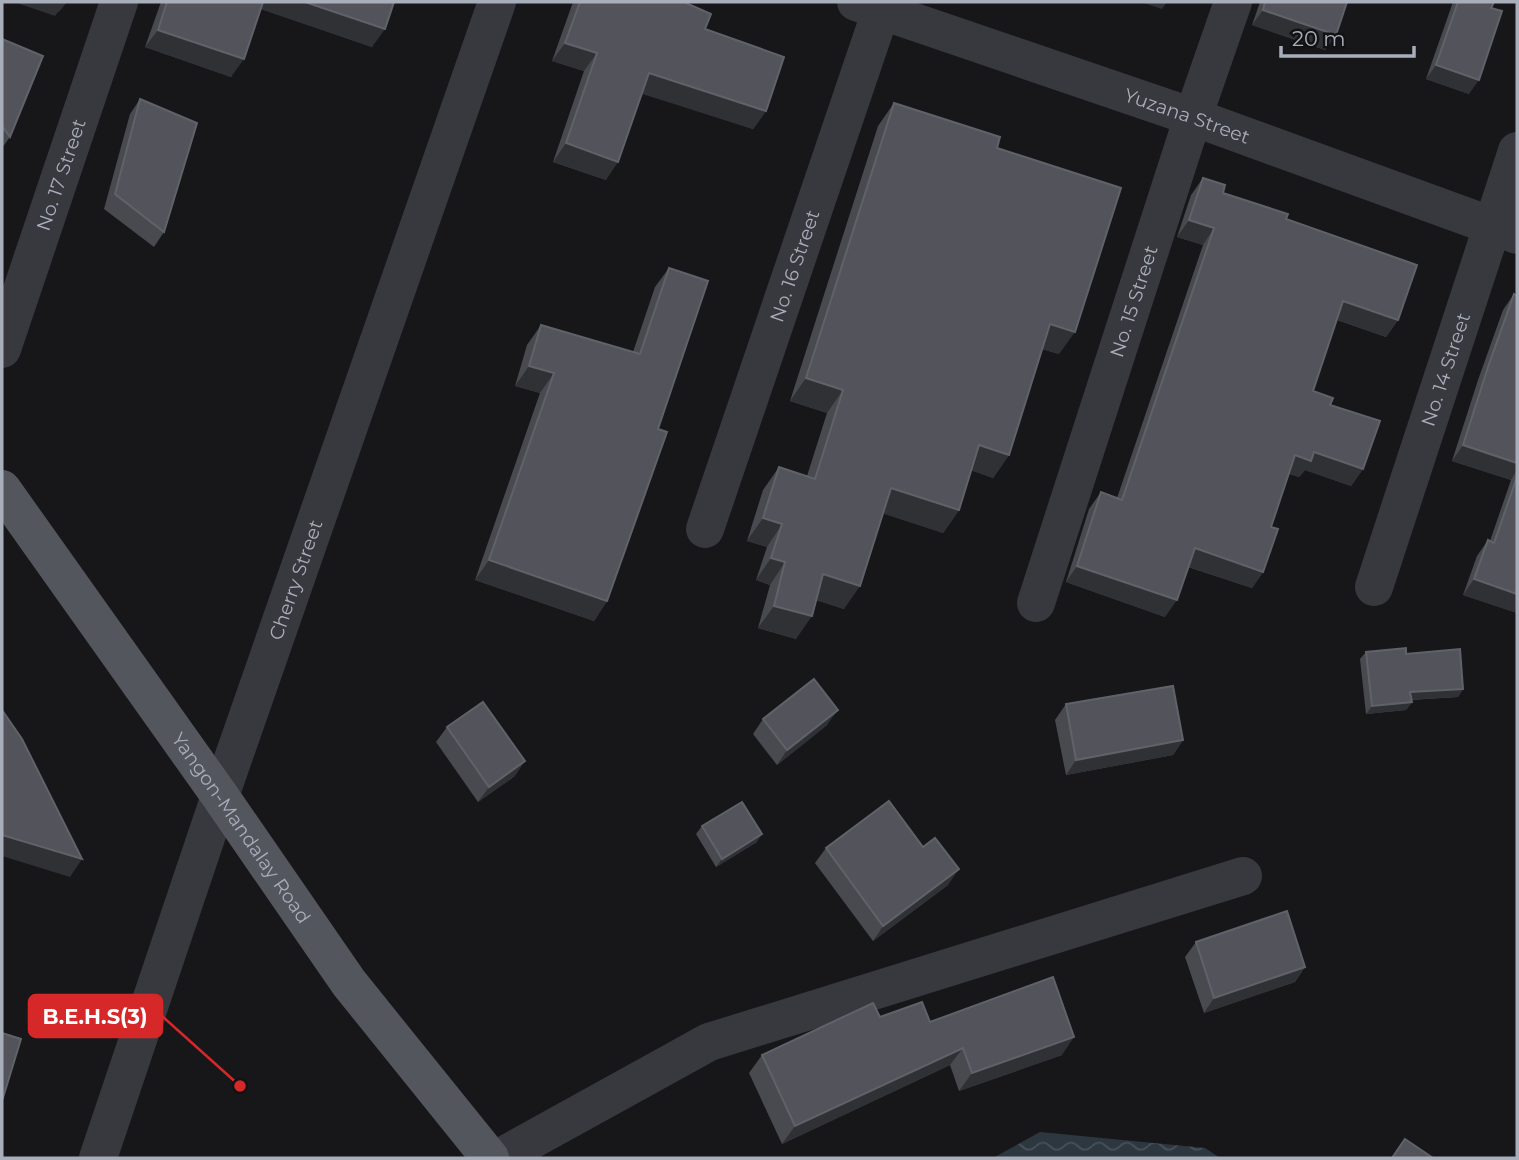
<svg xmlns="http://www.w3.org/2000/svg" width="1519" height="1160" viewBox="0 0 1519 1160" font-family="Montserrat,sans-serif">
	<defs>
		<pattern id="water-waves" width="16" height="10" patternUnits="userSpaceOnUse" patternTransform="scale(1.75)"><rect width="16" height="10" fill="#2c373f"/><path d="M0 5q4-4 8 0t8 0" fill="none" stroke="#485159"/></pattern>
	</defs>
	<rect width="100%" height="100%" fill="#17171a"/>
	<path fill="url(#water-waves)" d="M 1040,1132 L 1205,1148 L 1220,1158 L 993,1158 Z"/>
	<g fill="none" stroke-linecap="round" stroke-linejoin="round">
		<g stroke="#38393f" stroke-width="38">
			<path id="s1" d="M 856,2 L 1193,117 L 1517,235"/>
			<path id="s2" d="M 2,349 L 119,2"/>
			<path id="s3" d="M 705,529 L 884,2"/>
			<path id="s4" d="M 1374,587 L 1517,151"/>
			<path id="s5" d="M 1036,603 L 1193,117 L 1233,2"/>
			<path id="s6" d="M 98,1158 L 220,796 L 497,2"/>
			<path d="M 499,1158 L 709,1042 L 1243,876"/>
		</g>
		<path stroke="#54565e" stroke-width="38" id="s7" d="M 2,489 L 220,796 L 349,983 L 490,1158"/>
	</g>
	<g fill="#484a4f">
		<path d="M 161,2 L 394,2 L 372,47 L 261,9 L 231,77 L 145,47 Z"/>
		<path d="M 573,2 L 684,2 L 766,111 L 753,129 L 642,93 L 606,180 L 553,162 L 584,71 L 552,61 Z"/>
		<path d="M 1260,2 L 1347,2 L 1336,35 L 1325,50 L 1252,25 Z"/>
		<path d="M 1453,2 L 1494,2 L 1469,94 L 1426,79 Z"/>
		<path d="M 2,39 L 10,137 L 2,148 Z"/>
		<path d="M 140,99 L 164,232 L 154,247 L 104,209 L 130,114 Z"/>
		<path d="M 894,103 L 997,148 L 1059,354 L 1042,349 L 1009,455 L 993,478 L 971,470 L 959,510 L 943,533 L 883,513 L 844,609 L 816,600 L 796,639 L 758,628 L 770,585 L 756,580 L 767,547 L 747,541 L 763,490 L 779,467 L 807,476 L 827,413 L 790,401 L 878,126 Z"/>
		<path d="M 1203,178 L 1223,193 L 1286,219 L 1398,320 L 1386,337 L 1337,320 L 1313,391 L 1330,405 L 1363,469 L 1351,486 L 1305,470 L 1299,477 L 1289,474 L 1271,527 L 1263,572 L 1252,588 L 1188,567 L 1165,617 L 1066,582 L 1089,509 L 1101,492 L 1117,498 L 1203,245 L 1177,237 L 1191,195 Z"/>
		<path d="M 669,268 L 658,429 L 607,601 L 594,621 L 475,580 L 540,393 L 515,386 L 527,345 L 541,325 L 633,352 L 655,287 Z"/>
		<path d="M 1514,294 L 1517,296 L 1517,613 L 1463,595 L 1477,556 L 1488,540 L 1490,541 L 1511,480 L 1452,461 L 1478,380 L 1503,310 Z"/>
		<path d="M 1366,652 L 1406,654 L 1463,689 L 1458,697 L 1411,700 L 1412,702 L 1406,710 L 1366,714 L 1360,659 Z"/>
		<path d="M 1066,704 L 1183,740 L 1173,755 L 1066,775 L 1055,720 Z"/>
		<path d="M 763,719 L 827,725 L 777,765 L 753,734 Z"/>
		<path d="M 447,727 L 515,776 L 478,802 L 436,742 Z"/>
		<path d="M 702,826 L 757,842 L 716,867 L 696,834 Z"/>
		<path d="M 826,848 L 948,885 L 873,941 L 815,863 Z"/>
		<path d="M 1196,942 L 1305,967 L 1295,982 L 1204,1013 L 1185,957 Z"/>
		<path d="M 880,1017 L 930,1022 L 1062,1055 L 959,1091 L 950,1065 L 782,1144 L 749,1073 L 762,1055 Z"/>
	</g>
	<g fill="#303135">
		<path d="M 14,2 L 67,2 L 59,12 L 58,12 L 55,16 Z"/>
		<path d="M 258,2 L 305,2 L 385,29 L 372,47 L 255,7 Z"/>
		<path d="M 1141,2 L 1167,2 L 1162,9 Z"/>
		<path d="M 1263,10 L 1336,35 L 1325,50 L 1252,25 Z"/>
		<path d="M 158,30 L 244,59 L 231,77 L 145,47 Z"/>
		<path d="M 565,43 L 597,53 L 584,71 L 552,61 Z"/>
		<path d="M 1436,65 L 1479,80 L 1469,94 L 1426,79 Z"/>
		<path d="M 649,73 L 766,111 L 753,129 L 636,92 Z"/>
		<path d="M 566,143 L 618,162 L 606,180 L 553,162 Z"/>
		<path d="M 1189,220 L 1214,228 L 1203,245 L 1177,237 Z"/>
		<path d="M 1343,301 L 1398,320 L 1386,337 L 1332,318 Z"/>
		<path d="M 1050,324 L 1075,332 L 1059,354 L 1035,347 Z"/>
		<path d="M 529,366 L 554,373 L 540,393 L 515,386 Z"/>
		<path d="M 806,378 L 843,390 L 827,413 L 790,401 Z"/>
		<path d="M 979,445 L 1009,455 L 993,478 L 964,468 Z"/>
		<path d="M 1463,445 L 1517,463 L 1517,470 L 1511,480 L 1452,461 Z"/>
		<path d="M 1314,452 L 1363,469 L 1351,486 L 1305,470 L 1299,477 L 1283,472 L 1295,455 Z"/>
		<path d="M 891,488 L 959,510 L 943,533 L 875,511 Z"/>
		<path d="M 763,518 L 782,524 L 767,547 L 747,541 Z"/>
		<path d="M 1195,548 L 1263,572 L 1252,588 L 1183,565 Z"/>
		<path d="M 771,558 L 785,562 L 770,585 L 756,580 Z"/>
		<path d="M 489,560 L 607,601 L 594,621 L 475,580 Z"/>
		<path d="M 1077,566 L 1177,600 L 1165,617 L 1066,582 Z"/>
		<path d="M 823,574 L 860,586 L 844,609 L 807,597 Z"/>
		<path d="M 1474,579 L 1517,594 L 1517,613 L 1463,595 Z"/>
		<path d="M 774,606 L 812,616 L 796,639 L 758,628 Z"/>
		<path d="M 1463,689 L 1458,697 L 1405,700 L 1410,692 Z"/>
		<path d="M 1412,702 L 1406,710 L 1366,714 L 1372,706 Z"/>
		<path d="M 838,710 L 827,725 L 777,765 L 787,750 Z"/>
		<path d="M 1183,740 L 1173,755 L 1066,775 L 1076,760 Z"/>
		<path d="M 525,761 L 515,776 L 478,802 L 489,787 Z"/>
		<path d="M 762,834 L 757,842 L 716,867 L 722,859 Z"/>
		<path d="M 2,835 L 82,859 L 70,877 L 2,856 Z"/>
		<path d="M 959,869 L 948,885 L 873,941 L 883,926 Z"/>
		<path d="M 1305,967 L 1295,982 L 1204,1013 L 1214,998 Z"/>
		<path d="M 1074,1037 L 1062,1055 L 959,1091 L 972,1073 Z"/>
		<path d="M 963,1048 L 950,1065 L 782,1144 L 795,1126 Z"/>
	</g>
	<g fill="#53545b" stroke="#60626a" stroke-width="2">
		<path d="M 167,2 L 263,2 L 244,59 L 158,30 Z"/>
		<path d="M 305,2 L 394,2 L 385,29 Z"/>
		<path d="M 580,2 L 684,2 L 711,14 L 705,29 L 784,57 L 766,111 L 649,73 L 618,162 L 566,143 L 597,53 L 565,43 Z"/>
		<path d="M 1265,2 L 1347,2 L 1336,35 L 1263,10 Z"/>
		<path d="M 1458,2 L 1494,2 L 1491,8 L 1502,11 L 1479,80 L 1436,65 Z"/>
		<path d="M 2,39 L 43,56 L 10,137 L 2,126 Z"/>
		<path d="M 140,99 L 197,123 L 164,232 L 115,194 Z"/>
		<path d="M 894,103 L 1000,137 L 997,148 L 1121,188 L 1075,332 L 1050,324 L 1009,455 L 979,445 L 959,510 L 891,488 L 860,586 L 823,574 L 812,616 L 774,606 L 785,562 L 771,558 L 782,524 L 763,518 L 779,467 L 815,479 L 843,390 L 806,378 Z"/>
		<path d="M 1203,178 L 1225,185 L 1223,193 L 1288,214 L 1286,219 L 1417,265 L 1398,320 L 1343,301 L 1313,391 L 1333,398 L 1330,405 L 1380,421 L 1363,469 L 1314,452 L 1311,461 L 1295,455 L 1271,527 L 1278,529 L 1263,572 L 1195,548 L 1177,600 L 1077,566 L 1101,492 L 1122,500 L 1214,228 L 1189,220 Z"/>
		<path d="M 669,268 L 708,281 L 658,429 L 667,432 L 607,601 L 489,560 L 554,373 L 529,366 L 541,325 L 640,354 Z"/>
		<path d="M 1514,294 L 1517,296 L 1517,463 L 1463,445 L 1489,364 Z"/>
		<path d="M 1517,477 L 1517,594 L 1474,579 L 1488,540 L 1494,543 Z"/>
		<path d="M 1406,648 L 1406,654 L 1460,649 L 1463,689 L 1410,692 L 1412,702 L 1372,706 L 1366,652 Z"/>
		<path d="M 814,679 L 838,710 L 787,750 L 763,719 Z"/>
		<path d="M 1173,686 L 1183,740 L 1076,760 L 1066,704 Z"/>
		<path d="M 483,702 L 525,761 L 489,787 L 447,727 Z"/>
		<path d="M 2,710 L 22,739 L 82,859 L 2,835 Z"/>
		<path d="M 889,801 L 923,847 L 935,838 L 959,869 L 883,926 L 826,848 Z"/>
		<path d="M 742,802 L 762,834 L 722,859 L 702,826 Z"/>
		<path d="M 1287,911 L 1305,967 L 1214,998 L 1196,942 Z"/>
		<path d="M 1053,977 L 1074,1037 L 972,1073 L 963,1048 L 795,1126 L 762,1055 L 873,1003 L 880,1017 L 922,1002 L 930,1022 Z"/>
		<path d="M 2,1033 L 21,1039 L 2,1101 Z"/>
		<path d="M 1405,1139 L 1433,1158 L 1392,1158 Z"/>
	</g>
	<g text-anchor="middle" stroke-width="5" stroke-linejoin="round" paint-order="stroke">
		<g font-size="19" fill="#a8aeba" stroke="#121215">
			<text dy="7" stroke="none"><textPath href="#s1" startOffset="350">Yuzana Street</textPath></text>
			<text dy="7" stroke="none"><textPath href="#s2" startOffset="184">No. 17 Street</textPath></text>
			<text dy="7" stroke="none"><textPath href="#s3" startOffset="278">No. 16 Street</textPath></text>
			<text dy="7" stroke="none"><textPath href="#s5" startOffset="317">No. 15 Street</textPath></text>
			<text dy="7" stroke="none"><textPath href="#s4" startOffset="229">No. 14 Street</textPath></text>
			<text dy="7" stroke="none"><textPath href="#s6" startOffset="611">Cherry Street</textPath></text>
			<text dy="7" stroke="none"><textPath href="#s7" startOffset="415">Yangon-Mandalay Road</textPath></text>
		</g>
	</g>
	<path fill="none" stroke="#d62828" stroke-width="2.5" d="M240 1086L162 1016"/>
	<circle fill="#d62828" stroke="#121215" stroke-width="2.5" cx="240" cy="1086" r="7"/>
	<rect fill="#d62828" stroke="#d62828" stroke-width="2.5" x="29" y="995" width="133" height="42" rx="7"/>
	<g font-size="21" text-anchor="middle" font-weight="bold" fill="#fff">
		<text x="95" y="1024">B.E.H.S(3)</text>
	</g>
	<rect width="1519" height="1160" fill="none" stroke="#a8aeba" stroke-width="7"/>
	<path d="M1281 46v10h133v-10" fill="none" stroke="#a8aeba" stroke-width="3.5"/>
	<text x="1292" y="46" font-size="21" fill="#a8aeba" stroke="#121215" stroke-width="5" paint-order="stroke">20 m</text>
</svg>
